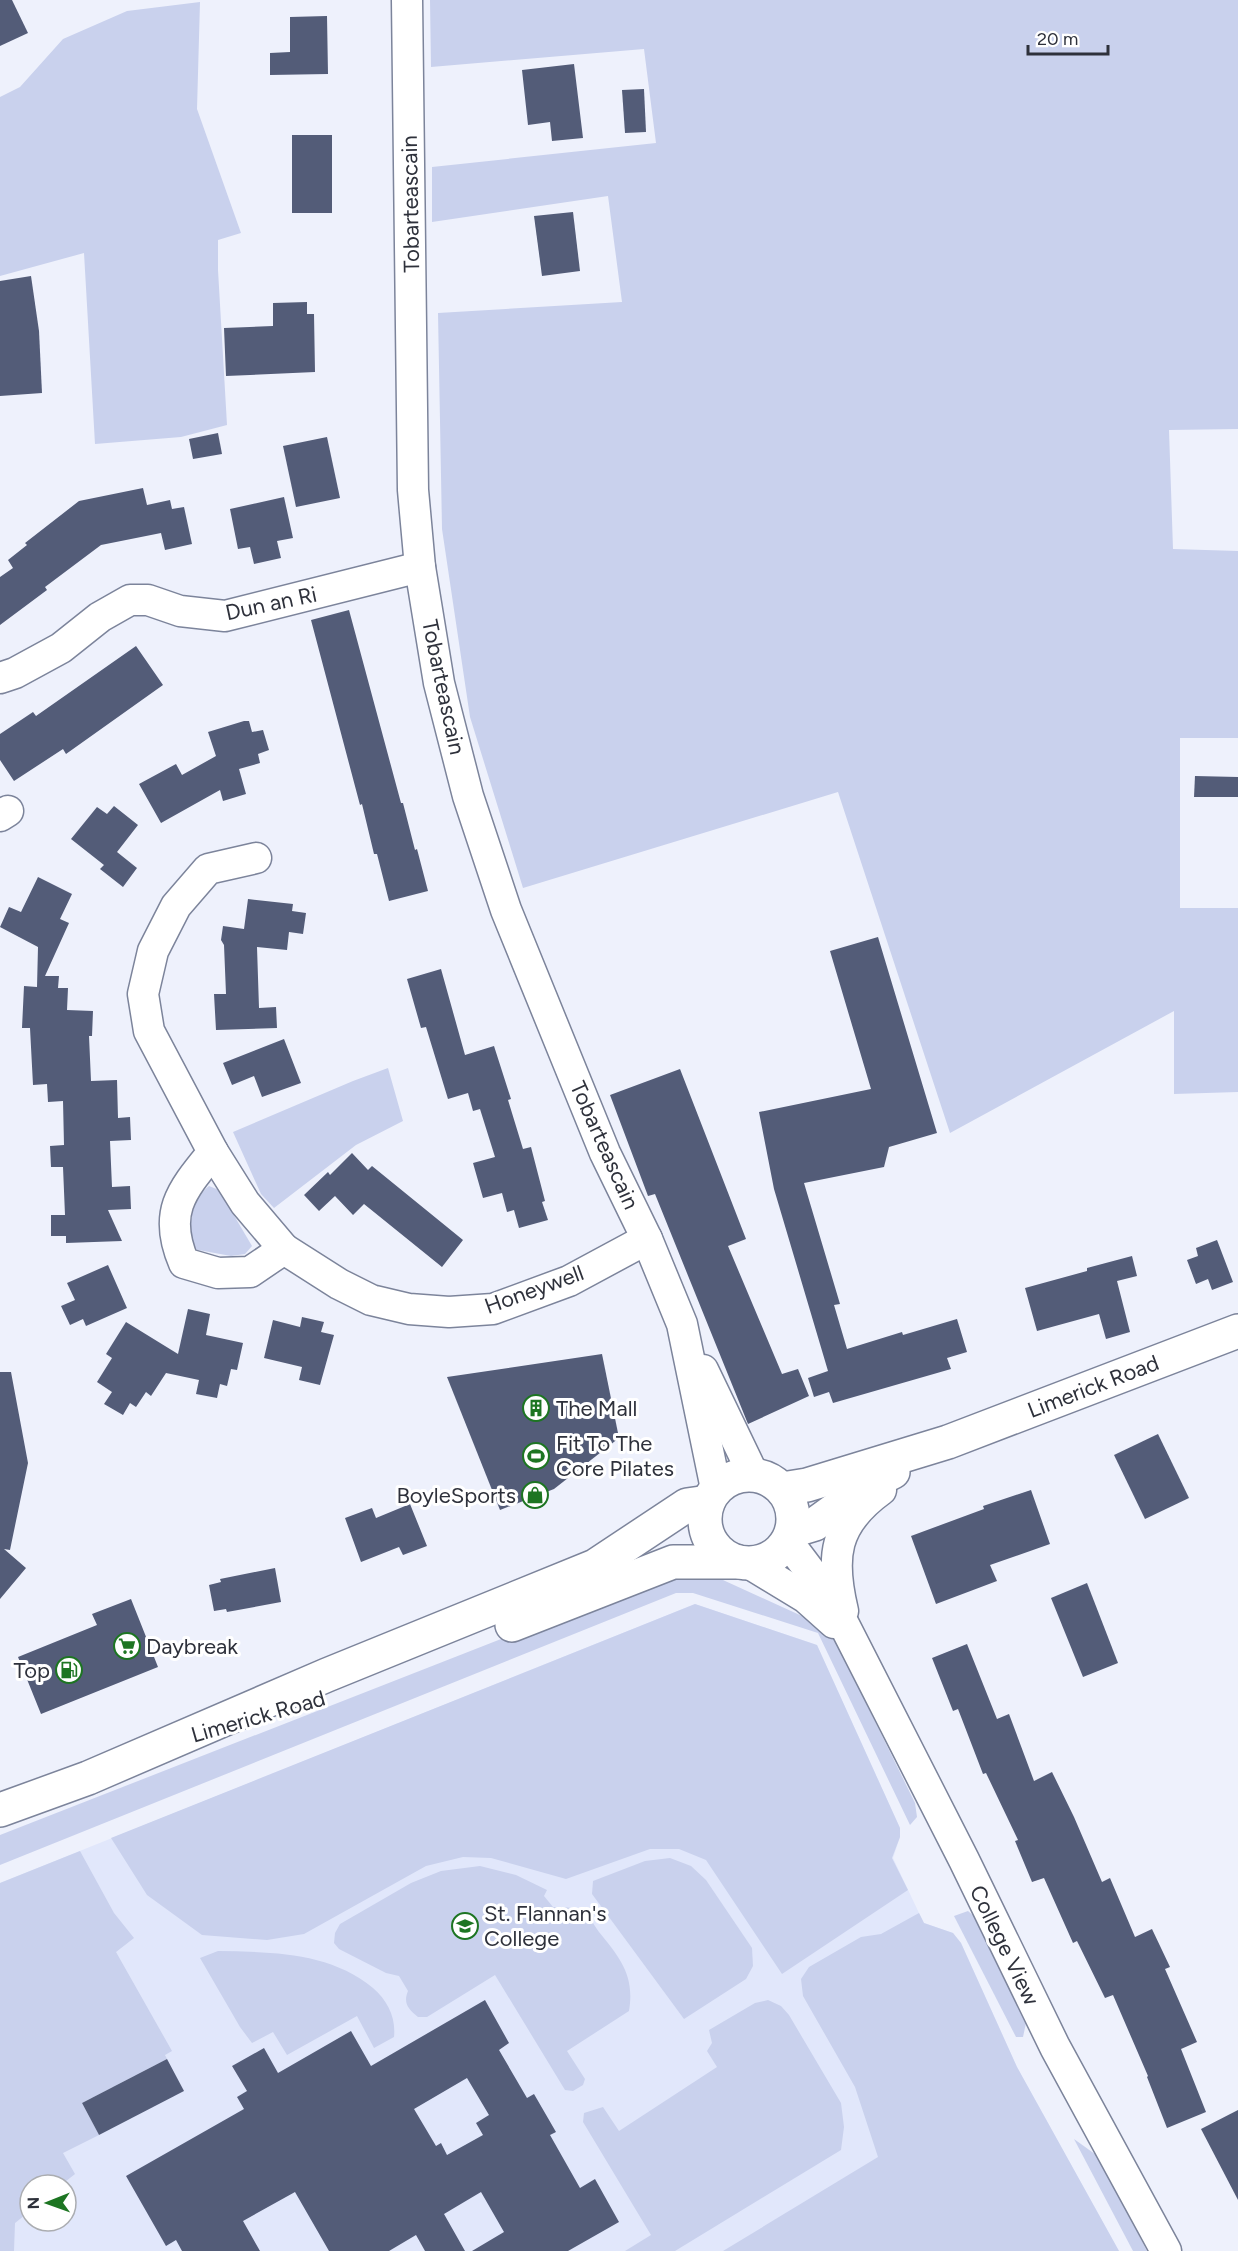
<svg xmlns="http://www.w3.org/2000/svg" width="1238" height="2251" viewBox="0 0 1238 2251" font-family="Figtree,sans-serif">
	<rect width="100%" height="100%" fill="#eef1fc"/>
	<path fill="#e1e7fb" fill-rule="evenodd" d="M 695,1604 L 817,1645 L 900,1828 L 900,1837 L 893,1858 L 919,1913 L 924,1923 L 953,1933 L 961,1943 L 1017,2067 L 1119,2251 L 0,2251 L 0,1883 ZM 30,2185 L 66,2185 L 66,2221 L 30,2221 Z"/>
	<g fill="#c9d1ed">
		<path d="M 430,0 L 1238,0 L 1238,429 L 1169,430 L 1173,549 L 1238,551 L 1238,738 L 1180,738 L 1180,908 L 1238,908 L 1238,1092 L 1174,1094 L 1174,1011 L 950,1133 L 838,792 L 523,888 L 470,717 L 442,529 L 438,313 L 622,302 L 608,196 L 432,222 L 432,167 L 656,143 L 644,49 L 431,67 Z"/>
		<path d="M 200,2 L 197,109 L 241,233 L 218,240 L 218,270 L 227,425 L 181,437 L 95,444 L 84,253 L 0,276 L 0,97 L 20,87 L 63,39 L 127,11 Z"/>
		<path d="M 388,1068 L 403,1121 L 356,1145 L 274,1208 L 261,1194 L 233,1132 L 353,1081 Z"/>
		<path d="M 209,1186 L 219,1190 L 252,1246 L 245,1254 L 231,1256 L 193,1249 C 189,1226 189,1202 209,1186 Z"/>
		<path d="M 712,1575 L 826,1627 L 840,1650 L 915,1803 L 917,1817 L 910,1825 L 818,1633 L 693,1593 L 676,1593 L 0,1865 L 0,1835 L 662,1576 Z"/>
		<path d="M 695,1604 L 817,1645 L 900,1828 L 900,1837 L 892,1858 L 908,1890 L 782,1974 L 706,1860 L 679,1849 L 650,1849 L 566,1879 L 491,1858 L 463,1857 L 426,1866 L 304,1934 L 267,1940 L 202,1935 L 147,1895 L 111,1838 Z"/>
		<path d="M 80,1851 L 114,1913 L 134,1938 L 116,1952 L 172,2051 L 165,2055 L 167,2059 L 82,2103 L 99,2135 L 63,2153 L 75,2174 L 61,2185 L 30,2185 L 30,2211 L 15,2223 L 14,2251 L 0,2251 L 0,1883 Z"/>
		<path d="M 670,1858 L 691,1866 L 706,1880 L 752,1948 L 753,1966 L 746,1979 L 684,2019 L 592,1894 L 593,1881 L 645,1861 Z"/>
		<path d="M 480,1866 L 516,1875 L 547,1890 L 544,1896 L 553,1907 C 563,1907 572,1907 581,1911 C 588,1914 594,1925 599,1932 C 620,1958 635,1975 629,2011 L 567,2051 L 585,2079 L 583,2085 L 573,2091 L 565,2090 L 495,1975 L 427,2017 L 418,2017 C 408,2009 403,2003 408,1991 L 399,1976 L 386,1973 L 339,1949 L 334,1943 L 335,1933 L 340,1924 L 411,1883 L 441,1871 Z"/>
		<path d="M 968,1911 L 975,1917 L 1026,2023 L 1023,2037 L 1016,2037 L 954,1916 Z"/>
		<path d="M 919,1913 L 924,1923 L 953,1933 L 961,1943 L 1017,2067 L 1119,2251 L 723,2251 L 878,2157 L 855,2087 L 803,1996 L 801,1979 L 809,1967 L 861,1937 L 881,1934 Z"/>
		<path d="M 218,1951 C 272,1952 330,1952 373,1988 C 388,2001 396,2018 394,2037 L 374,2048 L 357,2016 L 287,2055 L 273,2032 L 252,2043 L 240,2027 L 200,1958 Z"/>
		<path d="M 768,2000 L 781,2006 L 789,2015 L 841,2103 L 844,2127 L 841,2150 L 675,2251 L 625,2251 L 651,2235 L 583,2122 L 584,2113 L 603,2107 L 619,2131 L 717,2067 L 707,2051 L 712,2043 L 709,2030 L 755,2003 Z"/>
		<path d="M 1074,2139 L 1099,2157 L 1147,2251 L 1133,2251 Z"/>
	</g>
	<g fill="#535c78" fill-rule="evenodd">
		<path d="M 0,0 L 12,0 L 28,33 L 0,46 Z"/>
		<path d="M 327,16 L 328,74 L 270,75 L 270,53 L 290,52 L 290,17 Z"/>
		<path d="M 574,64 L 583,138 L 552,141 L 550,122 L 528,125 L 522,70 Z"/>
		<path d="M 644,89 L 646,132 L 625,133 L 622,90 Z"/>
		<rect x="292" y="135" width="40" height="78"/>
		<path d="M 573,212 L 580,271 L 542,276 L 534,216 Z"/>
		<path d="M 31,276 L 39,331 L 42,393 L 0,396 L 0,281 Z"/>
		<path d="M 307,302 L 307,314 L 314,314 L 315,372 L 226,376 L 224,328 L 273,326 L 273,303 Z"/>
		<path d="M 218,433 L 222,454 L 193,459 L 189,439 Z"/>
		<path d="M 327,437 L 340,498 L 296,507 L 283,446 Z"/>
		<path d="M 143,488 L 147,505 L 170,500 L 172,509 L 184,507 L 192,544 L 165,550 L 161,533 L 101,545 L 45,587 L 47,590 L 0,625 L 0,577 L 13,568 L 8,560 L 27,545 L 25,543 L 79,501 Z"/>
		<path d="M 284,497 L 293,538 L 277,541 L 281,558 L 254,564 L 250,547 L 238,549 L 230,509 Z"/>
		<path d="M 349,610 L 401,803 L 403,803 L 415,850 L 417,849 L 428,891 L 389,901 L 377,854 L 374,854 L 362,804 L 360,805 L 311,620 Z"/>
		<path d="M 136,646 L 163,685 L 66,754 L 63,749 L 14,781 L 0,760 L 0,734 L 33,712 L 36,716 Z"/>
		<path d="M 244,721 L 249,721 L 252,732 L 263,730 L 269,750 L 258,754 L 260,763 L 239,769 L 246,794 L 223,801 L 220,790 L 161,823 L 139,784 L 176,764 L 182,775 L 216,756 L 208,732 Z"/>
		<path d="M 1195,776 L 1238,777 L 1238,797 L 1194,797 Z"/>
		<path d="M 114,806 L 138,825 L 117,852 L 137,868 L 123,887 L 100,869 L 104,865 L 71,839 L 97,807 L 107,814 Z"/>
		<path d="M 38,877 L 72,894 L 60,919 L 69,923 L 45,976 L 59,976 L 58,988 L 68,988 L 67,1010 L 93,1011 L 92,1036 L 89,1036 L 91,1081 L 117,1080 L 118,1118 L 130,1117 L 131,1140 L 110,1141 L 112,1187 L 130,1186 L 131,1209 L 108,1210 L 122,1241 L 66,1243 L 66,1236 L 51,1236 L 51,1215 L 65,1215 L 63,1167 L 51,1167 L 50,1146 L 64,1145 L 63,1101 L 48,1102 L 47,1084 L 33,1085 L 30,1028 L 22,1028 L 24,986 L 37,987 L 38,947 L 0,927 L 9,907 L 21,912 Z"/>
		<path d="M 248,899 L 293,904 L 292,911 L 306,913 L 303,934 L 289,932 L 287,950 L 257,947 L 259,1008 L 276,1007 L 277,1028 L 216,1030 L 214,994 L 226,994 L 224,945 L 221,940 L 223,926 L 244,929 Z"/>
		<path d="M 878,937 L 937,1133 L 889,1147 L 884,1167 L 804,1183 L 840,1304 L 834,1305 L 847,1349 L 902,1332 L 903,1335 L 957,1319 L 967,1352 L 947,1358 L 951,1369 L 833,1403 L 829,1392 L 814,1397 L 808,1378 L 828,1371 L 774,1189 L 759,1112 L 871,1089 L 830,951 Z"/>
		<path d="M 441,969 L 465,1055 L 494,1046 L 511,1099 L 508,1100 L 523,1149 L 531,1147 L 545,1201 L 542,1202 L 548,1220 L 519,1228 L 514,1210 L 507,1212 L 502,1193 L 483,1198 L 473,1163 L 495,1157 L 480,1109 L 473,1111 L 468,1093 L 448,1099 L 426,1027 L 421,1028 L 407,979 Z"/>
		<path d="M 284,1039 L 301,1083 L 262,1097 L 254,1076 L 232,1085 L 223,1063 Z"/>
		<path d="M 680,1069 L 746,1239 L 728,1246 L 782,1374 L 798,1369 L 809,1396 L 748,1424 L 655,1194 L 648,1196 L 610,1095 Z"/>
		<path d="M 352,1153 L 368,1170 L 372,1166 L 463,1240 L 442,1267 L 364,1204 L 353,1215 L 335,1196 L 319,1211 L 304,1195 L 328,1172 L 330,1175 Z"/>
		<path d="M 1217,1240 L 1233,1282 L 1212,1290 L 1208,1279 L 1196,1284 L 1187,1260 L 1198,1256 L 1196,1248 Z"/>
		<path d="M 1132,1256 L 1137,1276 L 1117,1281 L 1130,1332 L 1106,1339 L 1099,1314 L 1037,1331 L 1025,1288 L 1087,1271 L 1087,1268 Z"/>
		<path d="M 108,1265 L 127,1308 L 86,1326 L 83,1319 L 70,1325 L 61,1306 L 75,1300 L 67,1283 Z"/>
		<path d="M 188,1309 L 210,1314 L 206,1335 L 243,1343 L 237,1370 L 231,1369 L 227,1386 L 220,1384 L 217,1398 L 196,1394 L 199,1380 L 166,1373 L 151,1396 L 146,1392 L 136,1407 L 130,1403 L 123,1415 L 104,1404 L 112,1392 L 97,1382 L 112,1358 L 106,1354 L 126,1322 L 178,1354 Z"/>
		<path d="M 302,1317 L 324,1322 L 321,1332 L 334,1335 L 320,1385 L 299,1380 L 302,1367 L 264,1358 L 273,1320 L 300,1327 Z"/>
		<path d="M 602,1354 L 619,1438 L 554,1489 L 500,1510 L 447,1377 Z"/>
		<path d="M 0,1372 L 11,1372 L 28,1463 L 10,1550 L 4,1549 L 26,1568 L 0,1599 Z"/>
		<path d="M 1158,1434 L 1189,1498 L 1145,1519 L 1114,1455 Z"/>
		<path d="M 1031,1490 L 1050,1544 L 990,1565 L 997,1581 L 936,1604 L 911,1536 L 984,1509 L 983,1506 Z"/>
		<path d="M 410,1504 L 427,1546 L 403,1555 L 399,1547 L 361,1562 L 345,1518 L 372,1508 L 376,1518 Z"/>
		<path d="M 275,1568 L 281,1602 L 227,1612 L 226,1609 L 214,1611 L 209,1585 L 221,1582 L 220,1579 Z"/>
		<path d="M 1087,1583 L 1118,1663 L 1083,1677 L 1051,1598 Z"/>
		<path d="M 131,1599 L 158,1667 L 41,1714 L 18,1657 L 97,1625 L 92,1614 Z"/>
		<path d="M 967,1644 L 997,1719 L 1009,1714 L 1034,1781 L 1052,1772 L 1074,1817 L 1102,1882 L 1110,1878 L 1135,1937 L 1152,1929 L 1170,1967 L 1165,1969 L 1197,2042 L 1181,2049 L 1206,2112 L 1167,2128 L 1147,2077 L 1148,2076 L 1113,1995 L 1105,1998 L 1077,1941 L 1073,1943 L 1044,1878 L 1032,1882 L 1015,1841 L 1018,1840 L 986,1773 L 983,1774 L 958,1709 L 953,1711 L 932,1658 Z"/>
		<path d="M 485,2000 L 509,2043 L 499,2050 L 527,2098 L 534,2094 L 556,2132 L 550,2135 L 580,2188 L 595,2179 L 619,2222 L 568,2251 L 472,2251 L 504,2232 L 481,2192 L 444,2214 L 465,2251 L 425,2251 L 416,2235 L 389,2251 L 329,2251 L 295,2192 L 243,2221 L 260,2251 L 182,2251 L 176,2240 L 166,2246 L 126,2176 L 244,2109 L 237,2097 L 247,2091 L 232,2066 L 264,2048 L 278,2073 L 351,2031 L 371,2066 ZM 467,2078 L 489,2115 L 476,2123 L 483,2135 L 447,2155 L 441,2143 L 436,2146 L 414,2109 Z"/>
		<path d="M 167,2059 L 184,2091 L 99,2135 L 82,2103 Z"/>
		<path d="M 1238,2110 L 1238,2200 L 1201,2129 Z"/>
	</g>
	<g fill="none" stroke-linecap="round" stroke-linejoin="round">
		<defs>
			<g id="minor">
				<path d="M 407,0 L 413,490 L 420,567 L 439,683 L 468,796 L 506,910 L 605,1153 L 647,1239 L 682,1324 L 716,1489"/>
				<path d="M 0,678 L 15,673 L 61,648 L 100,617 L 130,600 L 148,600 L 180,611 L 225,616 L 420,567"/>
				<path d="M 0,816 L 8,811"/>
				<path d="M 256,858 L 208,869 L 176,906 L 153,951 L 143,994 L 149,1031 L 213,1152 C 182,1190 162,1212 184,1263 L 218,1273 L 250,1272 L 284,1249 L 339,1284 L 371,1300 L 409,1309 L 449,1312 L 493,1309 L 569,1281 L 647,1239"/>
				<path d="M 213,1152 L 245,1203 L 284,1249"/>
				<path d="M 703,1370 L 753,1474"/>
				<path d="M 788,1542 L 831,1599 L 964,1860 L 1055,2047 L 1166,2251"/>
				<path d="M 750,1564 L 806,1598 L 834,1623"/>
				<path d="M 843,1611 C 830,1557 834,1524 881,1490"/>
			</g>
			<g id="major">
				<circle cx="749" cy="1519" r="44"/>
				<path d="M 782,1489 L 807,1485 L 948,1442 L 1238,1331"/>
				<path d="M 792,1531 L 815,1524 L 873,1482 L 893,1472"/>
				<path d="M 512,1625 L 673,1562 L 738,1562"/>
				<path d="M 0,1810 L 88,1778 L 327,1675 L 595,1566 L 687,1505 L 708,1502"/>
			</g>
		</defs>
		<use href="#minor" stroke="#7c849b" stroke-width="33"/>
		<use href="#major" stroke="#7c849b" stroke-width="36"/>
		<use href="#minor" stroke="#fff" stroke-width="30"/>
		<use href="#major" stroke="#fff" stroke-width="33"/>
	</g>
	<defs>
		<symbol id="building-ring" viewBox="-11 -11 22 22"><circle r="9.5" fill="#fff" stroke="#1d7522" stroke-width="1.5"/><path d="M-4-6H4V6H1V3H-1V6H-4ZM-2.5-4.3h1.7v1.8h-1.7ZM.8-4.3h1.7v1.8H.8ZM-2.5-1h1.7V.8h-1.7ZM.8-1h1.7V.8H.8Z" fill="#1d7522"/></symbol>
		<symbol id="stadium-ring" viewBox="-11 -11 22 22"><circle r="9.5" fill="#fff" stroke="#1d7522" stroke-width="1.5"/><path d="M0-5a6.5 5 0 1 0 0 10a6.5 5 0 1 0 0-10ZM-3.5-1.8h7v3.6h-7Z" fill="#1d7522"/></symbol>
		<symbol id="shop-ring" viewBox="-11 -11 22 22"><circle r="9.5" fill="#fff" stroke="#1d7522" stroke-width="1.5"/><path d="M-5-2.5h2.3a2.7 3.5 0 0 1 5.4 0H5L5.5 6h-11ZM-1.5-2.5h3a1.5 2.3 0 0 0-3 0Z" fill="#1d7522"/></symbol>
		<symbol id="supermarket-ring" viewBox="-11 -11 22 22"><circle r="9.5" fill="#fff" stroke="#1d7522" stroke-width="1.5"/><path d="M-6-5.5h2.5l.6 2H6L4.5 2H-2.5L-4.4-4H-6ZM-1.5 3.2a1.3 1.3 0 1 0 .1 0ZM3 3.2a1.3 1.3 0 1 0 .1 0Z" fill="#1d7522"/></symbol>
		<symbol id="fuel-ring" viewBox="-11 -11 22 22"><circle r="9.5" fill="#fff" stroke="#1d7522" stroke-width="1.5"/><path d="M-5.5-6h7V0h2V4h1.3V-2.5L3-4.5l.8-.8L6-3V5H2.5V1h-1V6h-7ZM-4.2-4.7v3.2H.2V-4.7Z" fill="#1d7522"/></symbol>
		<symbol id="school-ring" viewBox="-11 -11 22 22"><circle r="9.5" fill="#fff" stroke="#1d7522" stroke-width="1.5"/><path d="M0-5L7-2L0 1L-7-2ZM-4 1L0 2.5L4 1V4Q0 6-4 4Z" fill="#1d7522"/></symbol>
	</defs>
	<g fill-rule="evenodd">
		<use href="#building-ring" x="521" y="1393" width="30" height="30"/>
		<use href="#stadium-ring" x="521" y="1441" width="30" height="30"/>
		<use href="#shop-ring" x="520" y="1480" width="30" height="30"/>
		<use href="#supermarket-ring" x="112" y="1631" width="30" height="30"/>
		<use href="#fuel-ring" x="54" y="1655" width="30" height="30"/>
		<use href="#school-ring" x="450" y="1911" width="30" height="30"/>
	</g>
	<g text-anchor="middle" stroke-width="6" stroke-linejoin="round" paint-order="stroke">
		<g font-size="22" fill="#2e313b" stroke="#fff">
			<text transform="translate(410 204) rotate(-91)" y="8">Tobarteascain</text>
			<text transform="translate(271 603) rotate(-12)" y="8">Dun an Ri</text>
			<text transform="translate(444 687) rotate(78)" y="8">Tobarteascain</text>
			<text transform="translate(605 1145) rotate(66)" y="8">Tobarteascain</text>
			<text transform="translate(534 1289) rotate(-20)" y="8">Honeywell</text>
			<text transform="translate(1093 1386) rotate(-21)" y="8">Limerick Road</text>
			<text transform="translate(258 1716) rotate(-16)" y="8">Limerick Road</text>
			<text transform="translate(1005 1945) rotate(64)" y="8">College View</text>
		</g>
		<g font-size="22" fill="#2e313b" stroke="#fff" text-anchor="start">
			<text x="556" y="1416">The Mall</text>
			<text x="556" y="1451">Fit To The<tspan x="556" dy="25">Core Pilates</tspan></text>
			<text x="516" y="1503" text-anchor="end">BoyleSports</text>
			<text x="146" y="1654">Daybreak</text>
			<text x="50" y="1678" text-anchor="end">Top</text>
			<text x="484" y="1921">St. Flannan's<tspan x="484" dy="25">College</tspan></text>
		</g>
	</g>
	<g transform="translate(48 2203) rotate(269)"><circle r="28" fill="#ffffff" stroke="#abadb1" stroke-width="1.5"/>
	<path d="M0-4.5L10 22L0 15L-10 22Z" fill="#1d7522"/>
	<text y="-9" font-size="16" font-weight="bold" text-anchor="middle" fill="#2e313b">N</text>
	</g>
	<path d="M1028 45v9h80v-9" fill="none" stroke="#2e313b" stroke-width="3"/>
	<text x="1037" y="45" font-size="18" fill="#2e313b" stroke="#ffffff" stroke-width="4.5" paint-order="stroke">20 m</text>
</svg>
